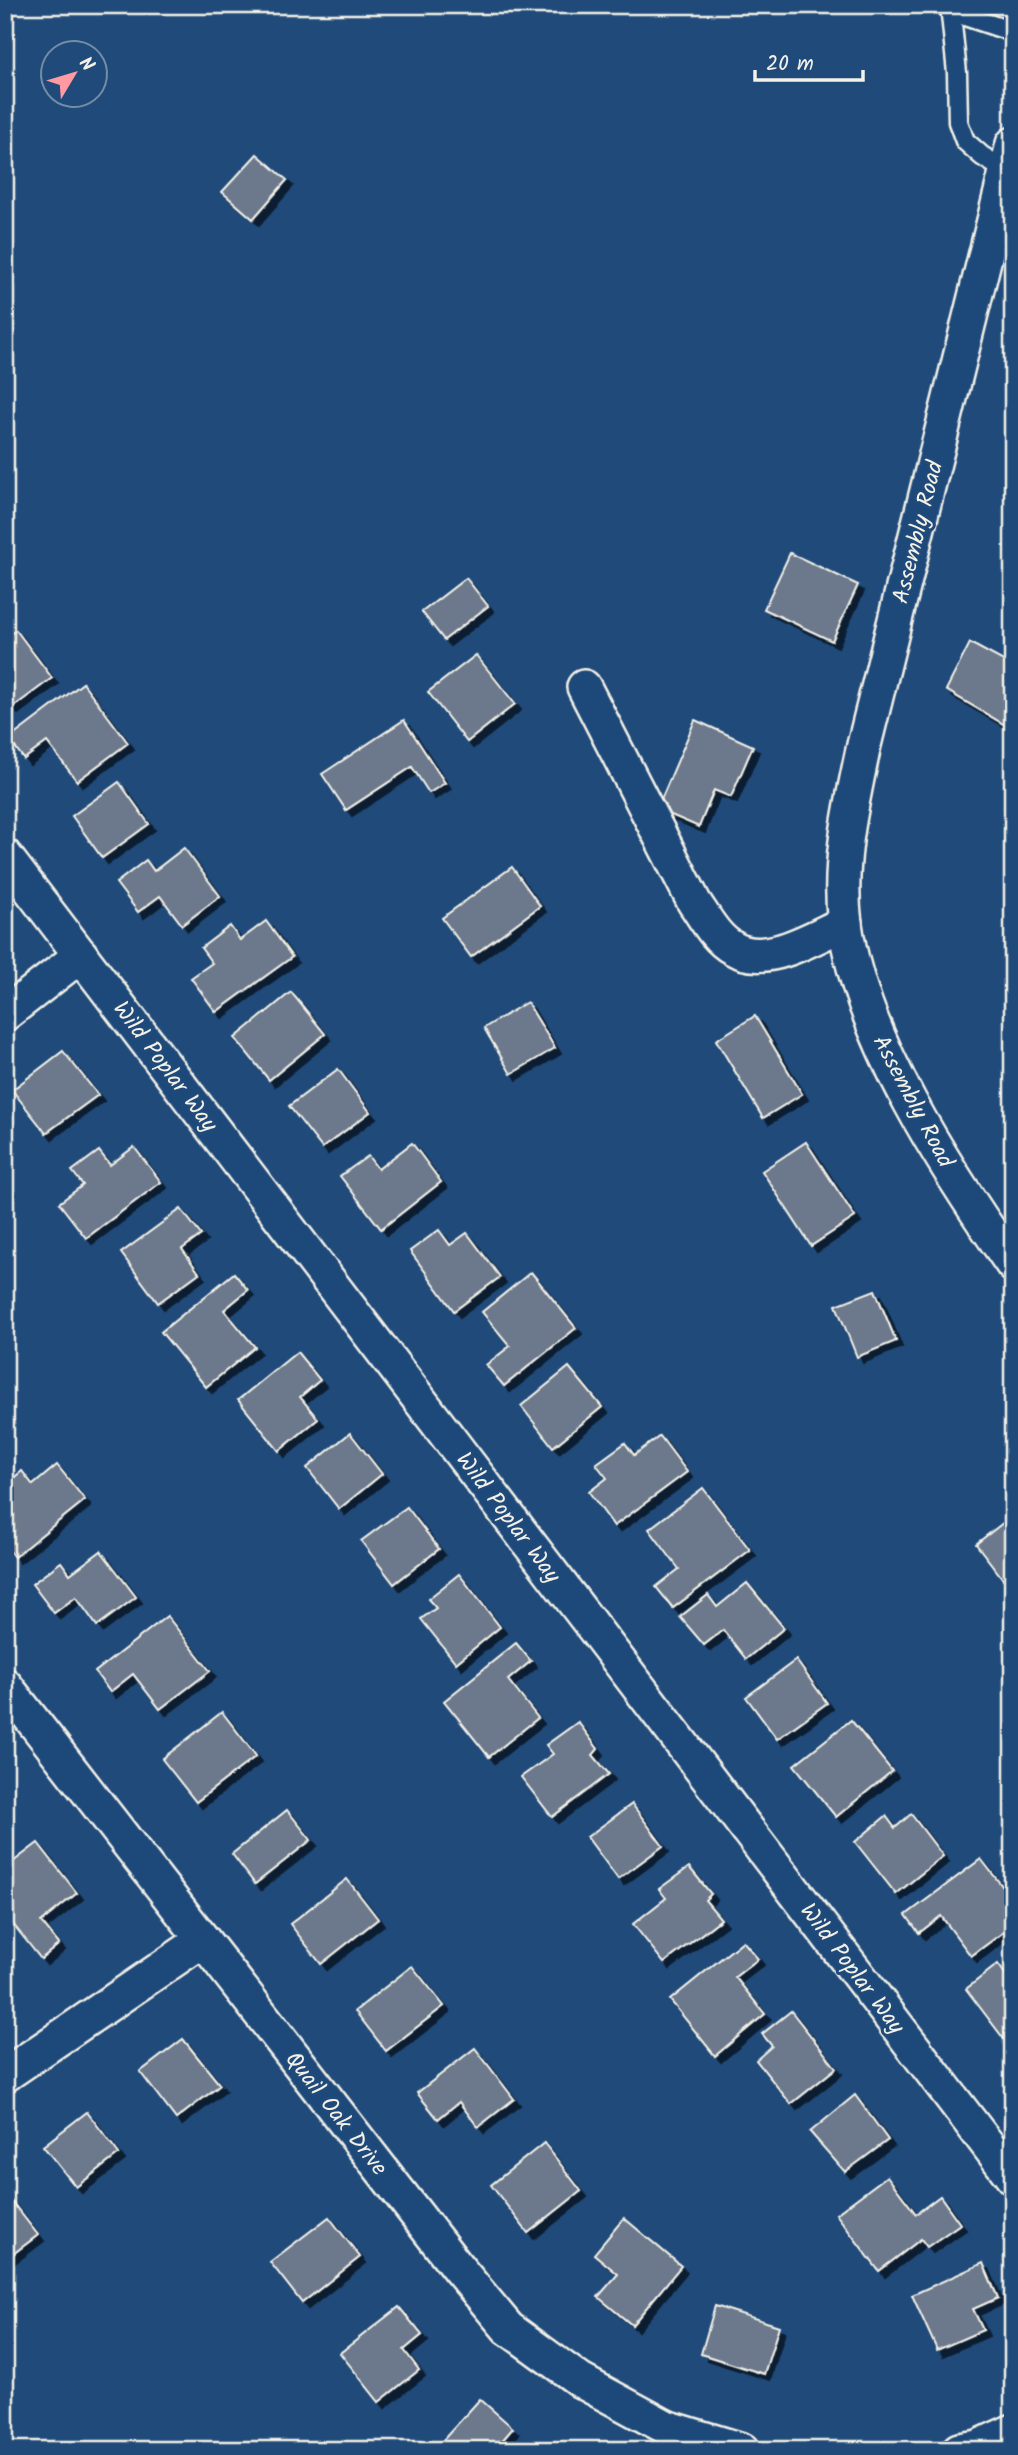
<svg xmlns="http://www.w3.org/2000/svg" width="1018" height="2455" viewBox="0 0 1018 2455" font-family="Kalam,sans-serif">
	<defs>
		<filter id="shadow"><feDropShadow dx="6" dy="6" stdDeviation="0" flood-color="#0009"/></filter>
	</defs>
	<rect width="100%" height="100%" fill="#1f4a7a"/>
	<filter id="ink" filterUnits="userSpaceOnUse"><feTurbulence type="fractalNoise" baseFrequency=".0143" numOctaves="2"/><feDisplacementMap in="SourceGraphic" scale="14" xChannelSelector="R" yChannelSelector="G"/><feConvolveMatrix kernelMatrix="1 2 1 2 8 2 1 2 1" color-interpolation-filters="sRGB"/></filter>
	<g filter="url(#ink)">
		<g fill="#6c788b" stroke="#f4f1e8" stroke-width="2" filter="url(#shadow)">
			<path d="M 257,154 L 287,180 L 253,219 L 222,192 Z"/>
			<path d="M 790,553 L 858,585 L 832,641 L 764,609 Z"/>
			<path d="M 466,578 L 488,606 L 444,640 L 422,612 Z"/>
			<path d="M 16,630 L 52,678 L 12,708 L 5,700 L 5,638 Z"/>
			<path d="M 970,643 L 1013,666 L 1012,729 L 946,690 Z"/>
			<path d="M 476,655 L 515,704 L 467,742 L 428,692 Z"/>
			<path d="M 83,683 L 128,743 L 77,781 L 47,742 L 24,759 L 9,739 Z"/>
			<path d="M 404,720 L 445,783 L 429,793 L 412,767 L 346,810 L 322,774 Z"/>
			<path d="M 695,720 L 753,746 L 731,797 L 714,790 L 699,827 L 657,809 Z"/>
			<path d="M 119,782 L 149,824 L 102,858 L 72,816 Z"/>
			<path d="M 184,848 L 220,896 L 182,925 L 160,896 L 138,912 L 116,883 L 146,860 L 154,871 Z"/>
			<path d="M 512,867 L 540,906 L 471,957 L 442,918 Z"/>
			<path d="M 266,921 L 292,957 L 216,1012 L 191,978 L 212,963 L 201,948 L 230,926 L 240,940 Z"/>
			<path d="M 291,992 L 325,1034 L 269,1080 L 235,1038 Z"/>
			<path d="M 527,1002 L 555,1048 L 511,1074 L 484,1028 Z"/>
			<path d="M 755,1016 L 802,1094 L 763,1118 L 716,1040 Z"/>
			<path d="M 63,1051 L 98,1095 L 46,1133 L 12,1090 Z"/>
			<path d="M 338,1069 L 370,1112 L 322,1148 L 289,1106 Z"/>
			<path d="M 806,1142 L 855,1217 L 811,1246 L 762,1171 Z"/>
			<path d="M 412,1143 L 441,1182 L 381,1229 L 340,1176 L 368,1156 L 378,1169 Z"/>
			<path d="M 134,1147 L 161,1182 L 86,1238 L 59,1203 L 83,1185 L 72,1171 L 99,1151 L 110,1165 Z"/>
			<path d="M 181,1209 L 201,1235 L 182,1249 L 199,1273 L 158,1303 L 121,1253 Z"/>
			<path d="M 439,1230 L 450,1245 L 467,1233 L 500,1277 L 454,1311 L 410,1251 Z"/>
			<path d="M 531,1272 L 576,1328 L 504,1386 L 486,1365 L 510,1346 L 482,1312 Z"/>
			<path d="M 234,1273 L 248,1290 L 224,1310 L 255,1347 L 206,1387 L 161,1332 Z"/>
			<path d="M 875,1290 L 896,1341 L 857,1357 L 836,1305 Z"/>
			<path d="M 297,1352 L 320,1380 L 300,1397 L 318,1419 L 279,1451 L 238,1400 Z"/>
			<path d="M 569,1367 L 602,1407 L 553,1447 L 521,1406 Z"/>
			<path d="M 350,1433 L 382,1474 L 339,1509 L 307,1468 Z"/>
			<path d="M 660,1436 L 687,1472 L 614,1526 L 589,1492 L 607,1478 L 596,1464 L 625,1443 L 634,1455 Z"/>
			<path d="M 57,1465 L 85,1500 L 14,1557 L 5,1545 L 5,1485 L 22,1471 L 33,1485 Z"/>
			<path d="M 703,1488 L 750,1550 L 673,1608 L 656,1587 L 679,1569 L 649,1529 Z"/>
			<path d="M 407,1507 L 439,1549 L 394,1584 L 361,1541 Z"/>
			<path d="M 1013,1515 L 1013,1571 L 1003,1579 L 976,1544 Z"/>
			<path d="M 101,1551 L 136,1597 L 97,1626 L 76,1597 L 54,1613 L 32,1584 L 61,1562 L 70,1574 Z"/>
			<path d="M 459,1574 L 500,1627 L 456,1663 L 421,1619 L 436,1608 L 428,1599 Z"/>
			<path d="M 747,1583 L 784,1628 L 746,1659 L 723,1630 L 704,1645 L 680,1617 L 708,1595 L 717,1607 Z"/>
			<path d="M 167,1616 L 210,1671 L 160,1709 L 133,1674 L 110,1692 L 95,1672 Z"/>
			<path d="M 516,1643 L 531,1661 L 508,1680 L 538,1718 L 489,1757 L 444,1701 Z"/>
			<path d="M 796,1660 L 827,1703 L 777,1739 L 746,1697 Z"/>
			<path d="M 222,1712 L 256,1756 L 196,1802 L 162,1759 Z"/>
			<path d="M 851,1720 L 892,1771 L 836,1817 L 794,1765 Z"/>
			<path d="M 578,1722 L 598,1749 L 593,1755 L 609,1774 L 552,1817 L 521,1777 L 553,1754 L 546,1745 Z"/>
			<path d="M 632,1804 L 663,1846 L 618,1879 L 587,1837 Z"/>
			<path d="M 287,1810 L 311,1840 L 255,1884 L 232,1854 Z"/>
			<path d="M 911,1814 L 943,1856 L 896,1894 L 855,1842 L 886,1816 L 895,1828 Z"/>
			<path d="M 38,1843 L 77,1893 L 41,1922 L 59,1944 L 41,1959 L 5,1914 L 5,1868 Z"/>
			<path d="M 981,1859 L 1013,1900 L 1013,1925 L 971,1956 L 941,1916 L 919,1933 L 906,1915 Z"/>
			<path d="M 689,1867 L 711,1894 L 705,1900 L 721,1919 L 664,1963 L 633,1924 L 666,1898 L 659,1889 Z"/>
			<path d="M 347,1879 L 378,1919 L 321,1964 L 290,1924 Z"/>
			<path d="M 743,1941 L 758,1959 L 735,1977 L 765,2014 L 715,2056 L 670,2000 Z"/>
			<path d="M 998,1964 L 1008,1978 L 1013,1975 L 1013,2045 L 1010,2047 L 966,1989 Z"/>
			<path d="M 412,1966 L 444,2006 L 386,2051 L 355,2011 Z"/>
			<path d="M 791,2011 L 836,2068 L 791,2104 L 756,2060 L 772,2046 L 762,2034 Z"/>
			<path d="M 183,2039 L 220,2085 L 176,2119 L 140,2072 Z"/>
			<path d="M 475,2048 L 514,2099 L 478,2127 L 459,2102 L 438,2119 L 417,2093 Z"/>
			<path d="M 855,2095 L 888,2140 L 845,2172 L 810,2132 Z"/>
			<path d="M 87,2112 L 119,2154 L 76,2187 L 43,2146 Z"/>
			<path d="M 544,2143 L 581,2191 L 528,2233 L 491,2185 Z"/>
			<path d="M 887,2176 L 916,2214 L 940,2196 L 960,2224 L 927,2247 L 921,2239 L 879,2271 L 836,2214 Z"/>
			<path d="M 5,2193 L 38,2235 L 5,2260 Z"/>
			<path d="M 329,2217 L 360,2257 L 302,2303 L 270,2262 Z"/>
			<path d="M 624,2218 L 681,2266 L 632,2325 L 598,2297 L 618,2274 L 594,2254 Z"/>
			<path d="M 983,2263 L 998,2298 L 973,2309 L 983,2330 L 937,2350 L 912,2295 Z"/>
			<path d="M 715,2306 L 779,2326 L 764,2374 L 701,2354 Z"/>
			<path d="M 399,2307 L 422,2335 L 404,2350 L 419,2370 L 379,2402 L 340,2353 Z"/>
			<path d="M 480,2399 L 513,2428 L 494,2450 L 434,2450 Z"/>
		</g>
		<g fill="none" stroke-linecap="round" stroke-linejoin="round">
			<defs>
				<g id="lane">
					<path d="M 950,5 L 957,73 L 958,122 L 965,141 L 982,156 L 1006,171"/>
					<path d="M 950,11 L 1013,32"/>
				</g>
				<g id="street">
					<path d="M 1013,144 L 864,745 C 852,803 837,864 845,924 C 861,1039 947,1171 1013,1265"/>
					<path d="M 584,687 L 694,902 C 705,918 716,939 733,948 C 766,968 813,937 845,923"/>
					<path d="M 5,856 L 1013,2178"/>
					<path d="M 5,1014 L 81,955"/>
					<path d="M 5,1685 L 458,2268 L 508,2328 L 581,2381 L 666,2427 L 742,2450"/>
					<path d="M 5,2075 L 203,1940"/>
					<path d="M 959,2450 L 978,2447 L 1013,2431"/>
				</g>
			</defs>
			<use href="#lane" stroke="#f4f1e8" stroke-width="23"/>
			<use href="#street" stroke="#f4f1e8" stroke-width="38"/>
			<use href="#lane" stroke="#1f4a7a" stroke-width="18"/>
			<use href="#street" stroke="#1f4a7a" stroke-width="33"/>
		</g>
	</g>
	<g text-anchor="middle" stroke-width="6" stroke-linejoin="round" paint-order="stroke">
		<g font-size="23" fill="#f4f1e8" stroke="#1f4a7a">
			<text transform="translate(917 532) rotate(-76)" y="8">Assembly Road</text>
			<text transform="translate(166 1066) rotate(53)" y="8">Wild Poplar Way</text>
			<text transform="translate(914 1101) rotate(62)" y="8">Assembly Road</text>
			<text transform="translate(509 1517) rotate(53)" y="8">Wild Poplar Way</text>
			<text transform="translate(853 1968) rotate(53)" y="8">Wild Poplar Way</text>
			<text transform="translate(337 2113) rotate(52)" y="8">Quail Oak Drive</text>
		</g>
	</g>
	<rect width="1018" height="2455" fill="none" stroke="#1f4a7a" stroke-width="28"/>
	<rect x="14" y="14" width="990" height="2427" fill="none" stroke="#f4f1e8" stroke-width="2.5" filter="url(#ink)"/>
	<g transform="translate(74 74) rotate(52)"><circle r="33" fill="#1f4a7a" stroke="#748da6" stroke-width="2"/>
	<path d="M0-5L12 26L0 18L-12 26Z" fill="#ff9aa2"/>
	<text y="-10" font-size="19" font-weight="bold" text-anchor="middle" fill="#f4f1e8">N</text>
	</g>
	<path d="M755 70v10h108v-10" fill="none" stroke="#f4f1e8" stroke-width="3.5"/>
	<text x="766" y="70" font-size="21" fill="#f4f1e8" stroke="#1f4a7a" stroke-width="5" paint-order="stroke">20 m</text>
</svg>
